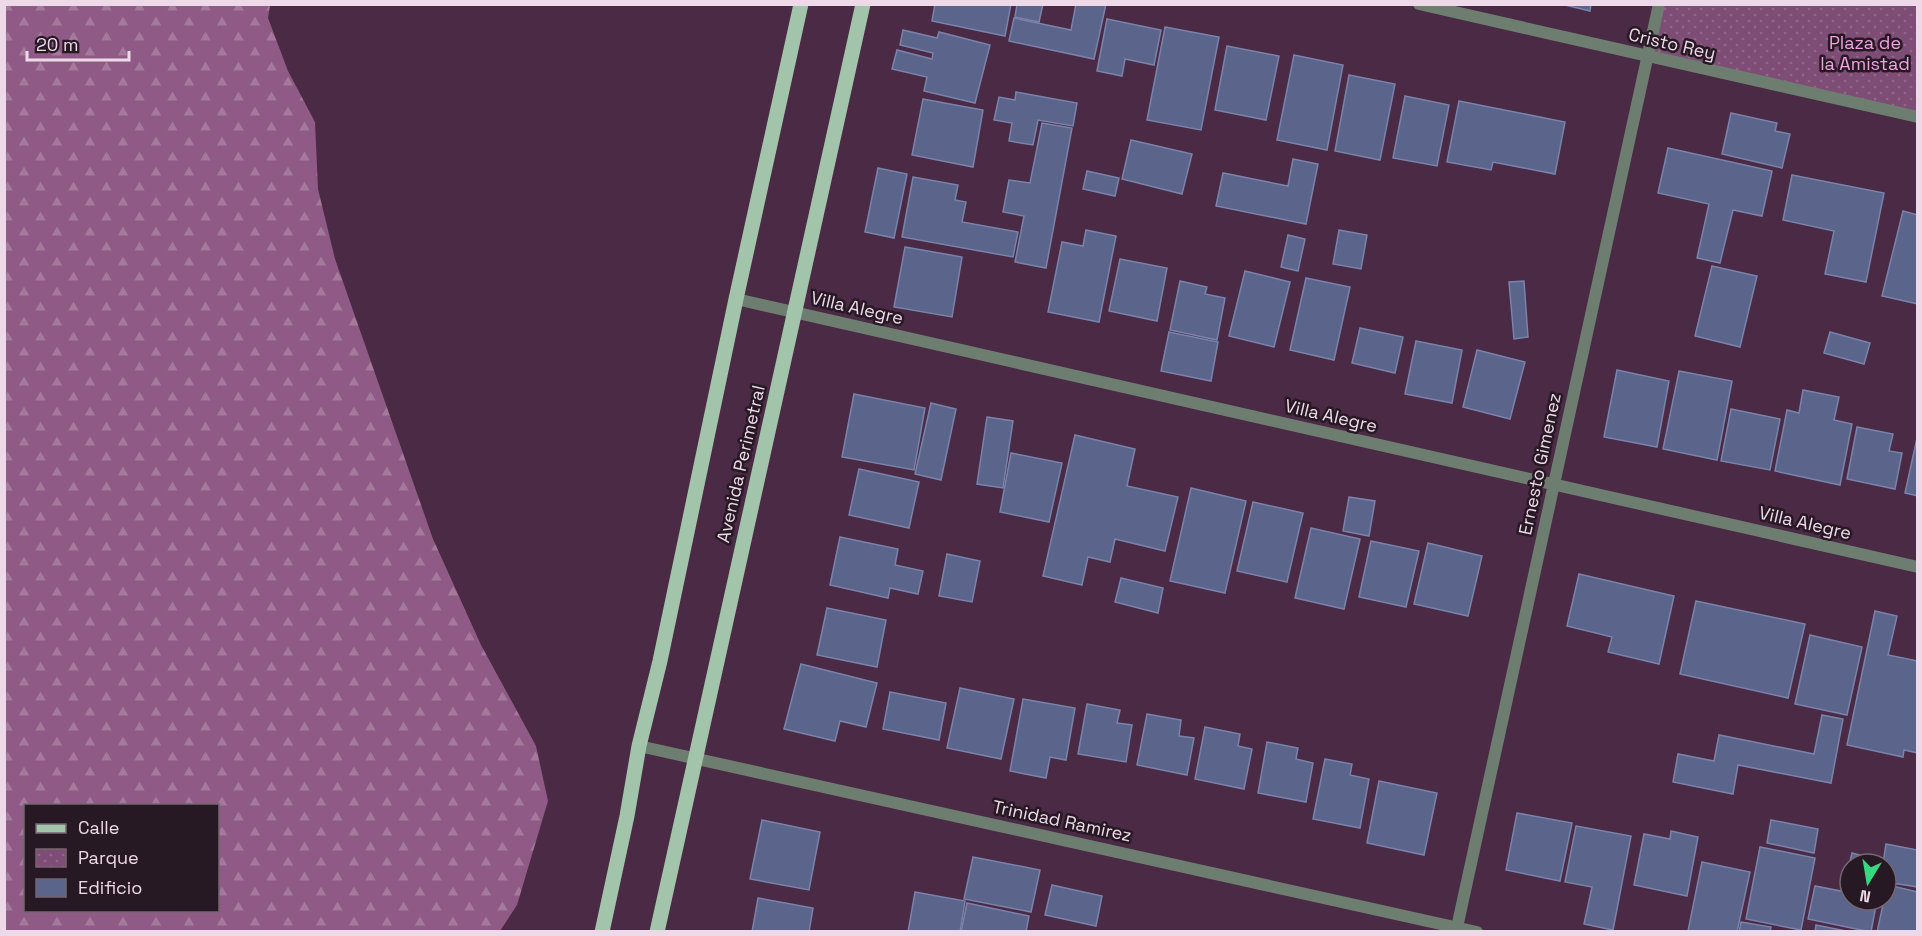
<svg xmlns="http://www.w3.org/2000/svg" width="1922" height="936" viewBox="0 0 1922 936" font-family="'Space Grotesk',sans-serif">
	<defs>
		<pattern id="forest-firs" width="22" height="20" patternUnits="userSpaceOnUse" patternTransform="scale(1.5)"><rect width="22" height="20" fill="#8f5a85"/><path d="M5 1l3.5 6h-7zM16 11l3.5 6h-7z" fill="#a4799c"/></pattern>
		<pattern id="park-dots" width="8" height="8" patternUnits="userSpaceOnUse" patternTransform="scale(1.5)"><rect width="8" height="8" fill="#7e4d75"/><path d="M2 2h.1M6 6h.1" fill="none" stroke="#916689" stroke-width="1.8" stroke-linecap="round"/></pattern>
	</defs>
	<rect width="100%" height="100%" fill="#4a2a44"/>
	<path fill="url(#forest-firs)" fill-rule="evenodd" d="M 5,4 L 270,5 L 268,18 L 288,71 L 315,122 L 318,189 L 335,259 L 433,539 L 481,645 L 536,746 L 548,801 L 517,905 L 500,931 L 5,931 ZM 26,806 L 218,806 L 218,910 L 26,910 Z"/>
	<path fill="url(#park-dots)" d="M 1659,5 L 1917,5 L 1917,115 L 1647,56 Z"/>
	<g fill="#5b648a" stroke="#7a83ab" stroke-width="1.5">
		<path d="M 935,4 L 1011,4 L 1005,36 L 932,21 Z"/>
		<path d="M 1017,4 L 1043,4 L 1039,22 L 1015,17 Z"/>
		<path d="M 1076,4 L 1106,4 L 1094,59 L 1009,41 L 1014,18 L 1071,30 Z"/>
		<path d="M 1561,4 L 1591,4 L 1590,11 Z"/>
		<path d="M 1107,19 L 1161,30 L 1154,65 L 1125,59 L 1122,76 L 1097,71 Z"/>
		<path d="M 1165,27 L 1219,37 L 1201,130 L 1147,120 Z"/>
		<path d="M 903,30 L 937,38 L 939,32 L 990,45 L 975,103 L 924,91 L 927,77 L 892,69 L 897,50 L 932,59 L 933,53 L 900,45 Z"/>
		<path d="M 1227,46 L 1279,56 L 1266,120 L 1215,110 Z"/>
		<path d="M 1294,55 L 1343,65 L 1327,150 L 1277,140 Z"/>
		<path d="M 1349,75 L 1395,84 L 1380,160 L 1335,151 Z"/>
		<path d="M 1016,92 L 1077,103 L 1073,126 L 1038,120 L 1033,145 L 1009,141 L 1012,123 L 994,120 L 999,97 L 1015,100 Z"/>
		<path d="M 1405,96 L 1449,105 L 1437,166 L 1393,158 Z"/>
		<path d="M 923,99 L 983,110 L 973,167 L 912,155 Z"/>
		<path d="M 1459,101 L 1565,122 L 1555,174 L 1493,162 L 1491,170 L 1447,162 Z"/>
		<path d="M 1731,113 L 1777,123 L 1775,131 L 1790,134 L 1782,168 L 1722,154 Z"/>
		<path d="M 1042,123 L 1072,128 L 1046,268 L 1015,262 L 1024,216 L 1003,212 L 1009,180 L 1030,183 Z"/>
		<path d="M 1131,140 L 1192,154 L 1182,194 L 1122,179 Z"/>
		<path d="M 1668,148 L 1772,171 L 1762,216 L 1733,210 L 1720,263 L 1697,258 L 1709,204 L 1658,193 Z"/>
		<path d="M 1293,159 L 1318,164 L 1306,224 L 1216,206 L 1223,173 L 1288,186 Z"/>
		<path d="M 878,168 L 907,174 L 894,238 L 865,232 Z"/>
		<path d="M 1087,171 L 1119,178 L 1115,196 L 1083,189 Z"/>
		<path d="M 1792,175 L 1884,193 L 1866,282 L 1825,274 L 1834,231 L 1783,220 Z"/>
		<path d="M 913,177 L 958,185 L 955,200 L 966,202 L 962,222 L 1018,232 L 1013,257 L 902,237 Z"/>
		<path d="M 1903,211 L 1918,215 L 1918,304 L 1882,296 Z"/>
		<path d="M 1086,230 L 1116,236 L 1099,322 L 1048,312 L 1062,242 L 1083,246 Z"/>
		<path d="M 1339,230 L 1367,235 L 1361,269 L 1333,264 Z"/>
		<path d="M 1288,235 L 1305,239 L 1298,271 L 1281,267 Z"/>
		<path d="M 905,247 L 962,257 L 952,317 L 894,307 Z"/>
		<path d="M 1120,259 L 1167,268 L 1157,321 L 1109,311 Z"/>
		<path d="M 1712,266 L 1757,276 L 1740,347 L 1695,336 Z"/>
		<path d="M 1245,271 L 1290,282 L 1274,347 L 1229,336 Z"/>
		<path d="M 1306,278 L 1350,287 L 1334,360 L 1290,350 Z"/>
		<path d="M 1180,281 L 1207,287 L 1205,294 L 1225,298 L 1217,340 L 1170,330 Z"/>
		<path d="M 1524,281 L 1528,337 L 1514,339 L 1509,282 Z"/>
		<path d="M 1360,328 L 1403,337 L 1395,373 L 1352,363 Z"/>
		<path d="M 1169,332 L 1218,342 L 1211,381 L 1161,371 Z"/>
		<path d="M 1830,332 L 1870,343 L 1864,364 L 1824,353 Z"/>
		<path d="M 1416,341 L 1462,350 L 1452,403 L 1405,394 Z"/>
		<path d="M 1477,350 L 1525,362 L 1510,419 L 1463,407 Z"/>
		<path d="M 1617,370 L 1669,381 L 1657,447 L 1604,437 Z"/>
		<path d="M 1679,371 L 1732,381 L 1717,460 L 1663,449 Z"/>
		<path d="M 1803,390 L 1839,397 L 1834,420 L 1852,424 L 1840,485 L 1775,471 L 1787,410 L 1799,413 Z"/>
		<path d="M 854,394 L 925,408 L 914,470 L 842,457 Z"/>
		<path d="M 931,403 L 956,409 L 941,480 L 915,474 Z"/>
		<path d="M 1731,409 L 1780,419 L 1770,470 L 1721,461 Z"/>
		<path d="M 987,417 L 1013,421 L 1003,488 L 977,484 Z"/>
		<path d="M 1857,427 L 1893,434 L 1889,451 L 1902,453 L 1895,489 L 1847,479 Z"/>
		<path d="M 1075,435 L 1135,449 L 1127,486 L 1178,497 L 1165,551 L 1115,539 L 1110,562 L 1088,557 L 1082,585 L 1043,576 Z"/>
		<path d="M 1917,438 L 1918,439 L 1918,496 L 1905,493 Z"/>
		<path d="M 1011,453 L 1062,463 L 1049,522 L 1000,512 Z"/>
		<path d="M 859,469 L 919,482 L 909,528 L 849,515 Z"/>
		<path d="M 1191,488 L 1246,501 L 1225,593 L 1170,581 Z"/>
		<path d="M 1349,497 L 1375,501 L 1369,536 L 1343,531 Z"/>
		<path d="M 1253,502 L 1303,513 L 1287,582 L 1237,571 Z"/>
		<path d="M 1311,528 L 1360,539 L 1344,609 L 1295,598 Z"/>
		<path d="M 840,537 L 898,549 L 895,565 L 923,571 L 918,594 L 890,588 L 888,598 L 830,585 Z"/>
		<path d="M 1371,541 L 1419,551 L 1406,607 L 1359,597 Z"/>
		<path d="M 1428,543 L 1482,556 L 1468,616 L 1414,604 Z"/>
		<path d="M 947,554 L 980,561 L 972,602 L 939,596 Z"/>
		<path d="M 1579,574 L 1674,596 L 1659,664 L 1608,652 L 1612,637 L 1567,626 Z"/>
		<path d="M 1121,578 L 1163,588 L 1158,613 L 1115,602 Z"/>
		<path d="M 1696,601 L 1805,624 L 1788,698 L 1680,674 Z"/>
		<path d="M 827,608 L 886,620 L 877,667 L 817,655 Z"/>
		<path d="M 1875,611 L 1897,616 L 1888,655 L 1918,661 L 1918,753 L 1904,750 L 1903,757 L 1847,745 Z"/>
		<path d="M 1810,635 L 1862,647 L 1847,715 L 1795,704 Z"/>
		<path d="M 801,664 L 877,683 L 866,727 L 840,721 L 835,741 L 784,729 Z"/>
		<path d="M 960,688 L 1014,699 L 1001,759 L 947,748 Z"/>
		<path d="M 890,692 L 946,703 L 939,740 L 883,729 Z"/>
		<path d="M 1023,699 L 1075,708 L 1066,760 L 1050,757 L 1046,778 L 1010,771 Z"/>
		<path d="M 1087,704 L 1120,710 L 1117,723 L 1132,725 L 1126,762 L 1078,754 Z"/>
		<path d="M 1147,714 L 1181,720 L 1179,736 L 1194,738 L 1187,775 L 1137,765 Z"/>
		<path d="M 1822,715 L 1843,719 L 1831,783 L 1738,765 L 1733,794 L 1673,782 L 1678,754 L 1714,761 L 1719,735 L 1814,754 Z"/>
		<path d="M 1205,727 L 1240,734 L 1238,746 L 1252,749 L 1244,789 L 1195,779 Z"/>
		<path d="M 1267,742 L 1298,748 L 1296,759 L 1313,763 L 1306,802 L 1258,793 Z"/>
		<path d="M 1325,759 L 1352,764 L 1350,775 L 1369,779 L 1360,828 L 1313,819 Z"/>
		<path d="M 1379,781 L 1437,793 L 1424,855 L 1367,843 Z"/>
		<path d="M 1517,813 L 1572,823 L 1560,881 L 1506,870 Z"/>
		<path d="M 762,820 L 820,832 L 809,890 L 750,879 Z"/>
		<path d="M 1771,820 L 1818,829 L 1814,853 L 1767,843 Z"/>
		<path d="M 1576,826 L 1631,836 L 1613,930 L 1584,924 L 1592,887 L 1565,882 Z"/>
		<path d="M 1671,831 L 1698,837 L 1687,896 L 1634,885 L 1644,834 L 1670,839 Z"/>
		<path d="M 1886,844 L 1918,850 L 1918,887 L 1886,882 L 1886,864 L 1883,864 Z"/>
		<path d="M 1760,847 L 1815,858 L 1801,930 L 1746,919 Z"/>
		<path d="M 1852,853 L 1879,860 L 1878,864 L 1850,864 L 1850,875 L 1847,874 Z"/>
		<path d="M 973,857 L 1040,870 L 1031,912 L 964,899 Z"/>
		<path d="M 1702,862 L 1750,872 L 1737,932 L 1688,931 Z"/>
		<path d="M 1849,878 L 1850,900 L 1877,900 L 1871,932 L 1808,919 L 1815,886 L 1846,892 Z"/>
		<path d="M 1052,885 L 1102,896 L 1096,926 L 1045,915 Z"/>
		<path d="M 1888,885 L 1918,892 L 1918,932 L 1877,932 L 1884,900 L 1886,900 Z"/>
		<path d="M 915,892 L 965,901 L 960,932 L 908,932 Z"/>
		<path d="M 758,898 L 813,908 L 809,932 L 752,932 Z"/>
		<path d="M 967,903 L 1029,916 L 1026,932 L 961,932 Z"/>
		<path d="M 1741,922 L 1771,927 L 1770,932 L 1739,932 Z"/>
		<path d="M 1816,925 L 1851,932 L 1815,932 Z"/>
	</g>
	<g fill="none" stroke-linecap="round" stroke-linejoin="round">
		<g stroke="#6d7e71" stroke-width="12">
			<path d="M 1419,4 L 1918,117"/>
			<path d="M 736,299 L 1918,567"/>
			<path d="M 639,746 L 1477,932"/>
			<path d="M 1456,932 L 1659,4"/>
		</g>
		<g stroke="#a1c4ab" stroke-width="15">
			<path d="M 602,932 L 627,816 L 639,746 L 660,661 L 736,299 L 801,4"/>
			<path d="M 657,932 L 863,4"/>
		</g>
	</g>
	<g text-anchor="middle" stroke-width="5" stroke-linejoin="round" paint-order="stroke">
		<g font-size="18" fill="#f0a2e0" stroke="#271924">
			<text x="1865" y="49">Plaza de<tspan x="1865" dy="21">la Amistad</tspan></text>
		</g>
		<g font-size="18" fill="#edd9e8" stroke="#271924">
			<text transform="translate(1672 44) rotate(13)" y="6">Cristo Rey</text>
			<text transform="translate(857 308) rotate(13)" y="6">Villa Alegre</text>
			<text transform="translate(1331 416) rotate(13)" y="6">Villa Alegre</text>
			<text transform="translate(741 464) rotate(-77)" y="6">Avenida Perimetral</text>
			<text transform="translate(1540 464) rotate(-78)" y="6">Ernesto Gimenez</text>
			<text transform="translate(1805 523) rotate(13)" y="6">Villa Alegre</text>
			<text transform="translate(1062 821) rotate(12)" y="6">Trinidad Ramirez</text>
		</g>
	</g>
	<rect width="1922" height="936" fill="none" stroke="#edd9e8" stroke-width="12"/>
	<rect x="24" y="804" width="195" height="108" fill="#271924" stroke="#766672" stroke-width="1.5"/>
	<rect x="36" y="824" width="30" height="9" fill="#a1c4ab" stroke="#766672" stroke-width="1.5"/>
	<text x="78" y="834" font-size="18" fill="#edd9e8">Calle</text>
	<rect x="36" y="849" width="30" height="18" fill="url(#park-dots)" stroke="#766672" stroke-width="1.5"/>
	<text x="78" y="864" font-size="18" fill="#edd9e8">Parque</text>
	<rect x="36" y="879" width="30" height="18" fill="#5b648a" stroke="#766672" stroke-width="1.5"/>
	<text x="78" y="894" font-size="18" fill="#edd9e8">Edificio</text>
	<g transform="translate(1868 882) rotate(191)"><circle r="28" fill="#271924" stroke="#766672" stroke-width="1.5"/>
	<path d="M0-4.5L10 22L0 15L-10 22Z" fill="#37d880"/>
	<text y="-9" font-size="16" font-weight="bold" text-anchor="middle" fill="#edd9e8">N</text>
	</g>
	<path d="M27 51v9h102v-9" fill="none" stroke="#edd9e8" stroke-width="3"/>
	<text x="36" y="51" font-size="18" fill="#edd9e8" stroke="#271924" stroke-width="4.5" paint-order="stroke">20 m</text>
</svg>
